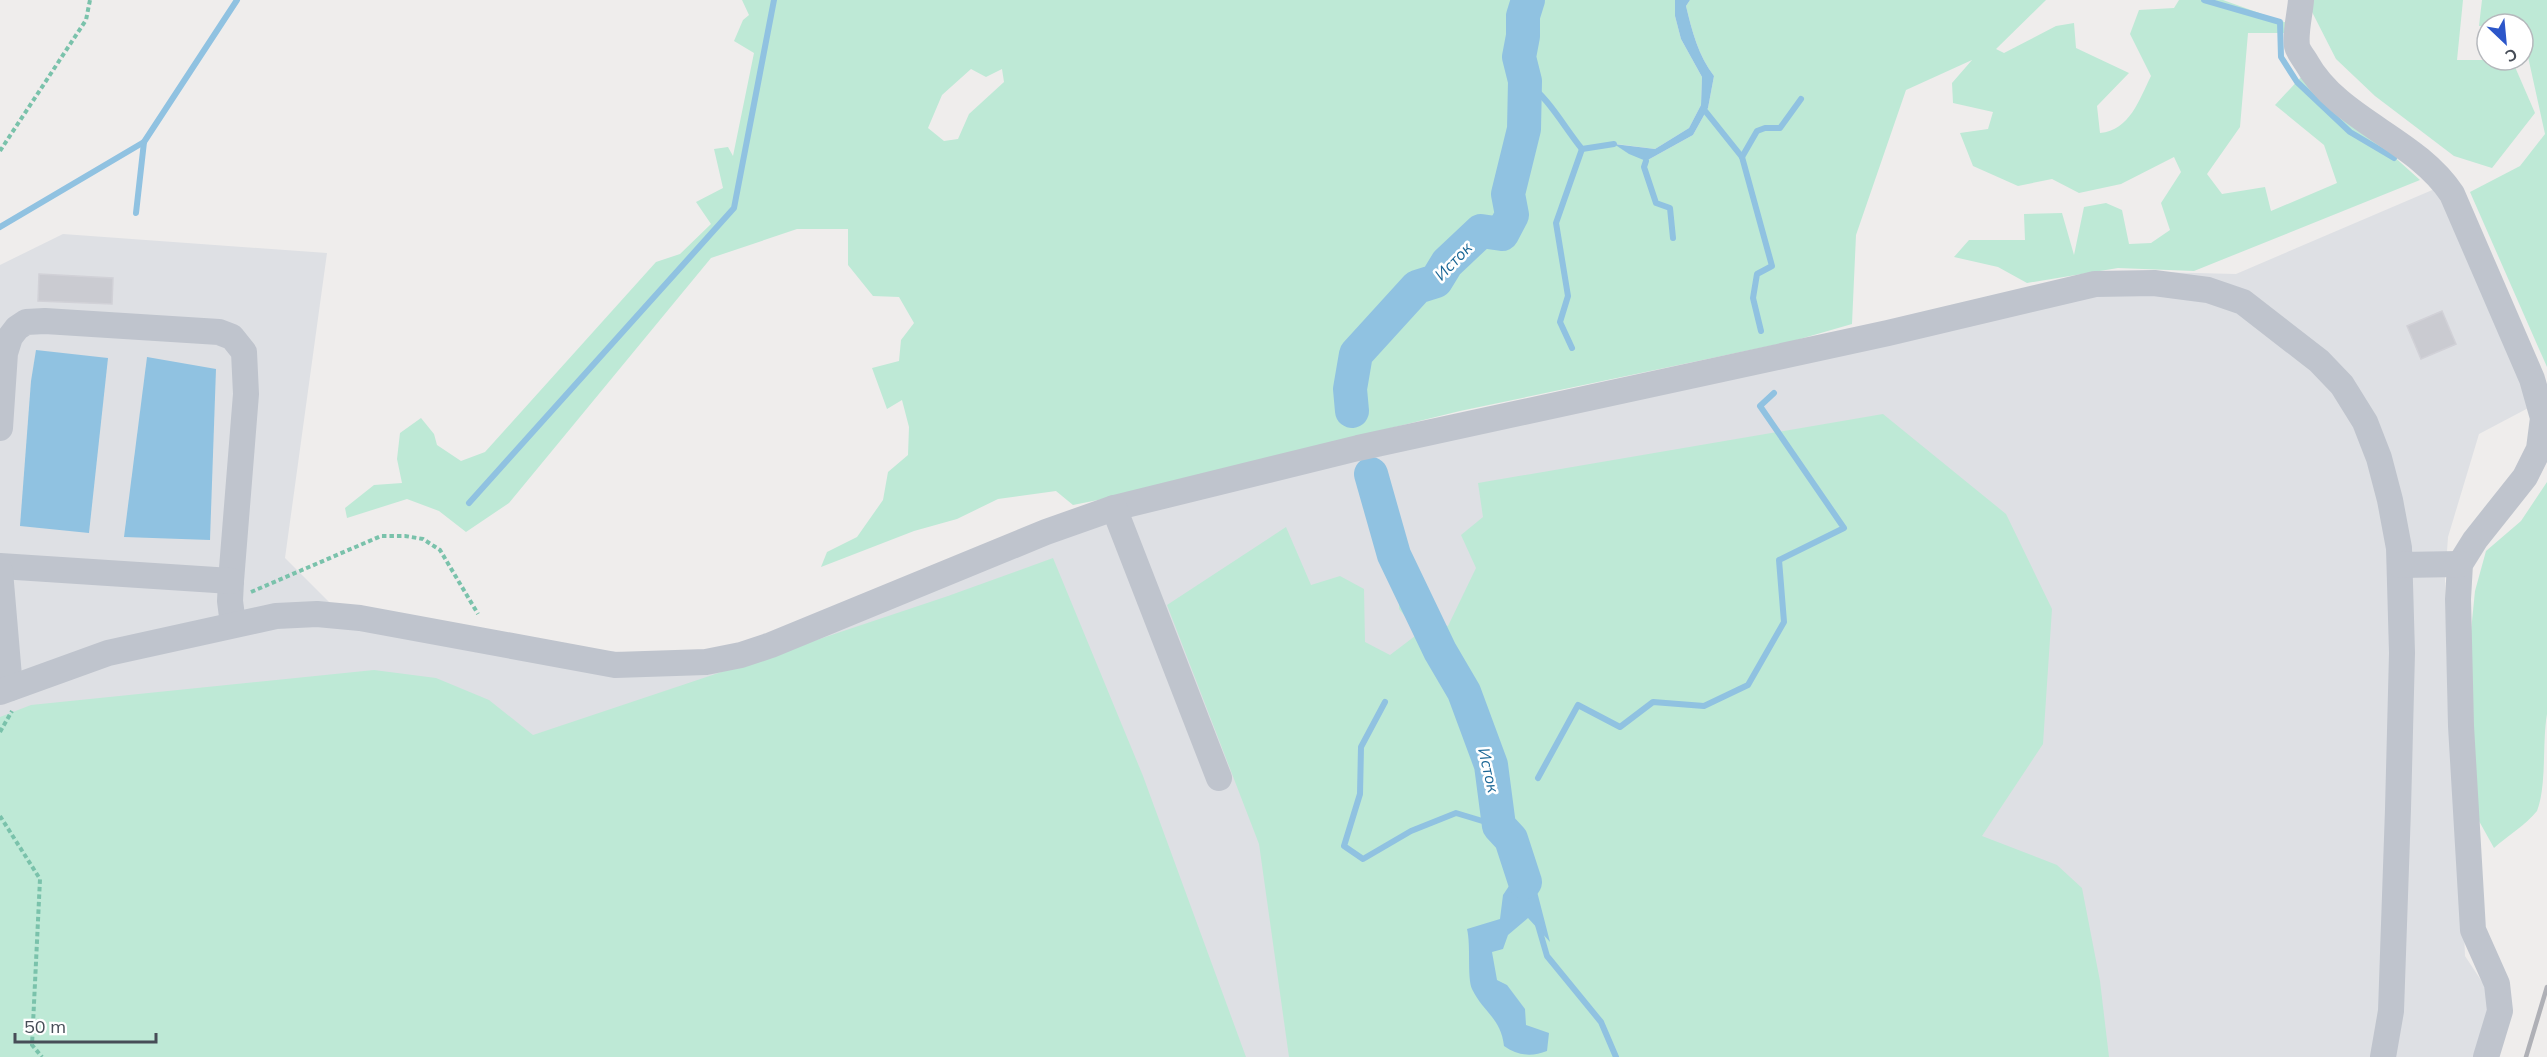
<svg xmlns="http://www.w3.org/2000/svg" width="2547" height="1057" viewBox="0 0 2547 1057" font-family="Mulish,sans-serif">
	<rect width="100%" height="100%" fill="#efedec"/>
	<path fill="#dee0e4" d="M 2437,188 L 2534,405 L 2479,434 L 2448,537 L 2445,579 L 2448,709 L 2461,859 L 2465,956 L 2496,1003 L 2476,1057 L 0,1057 L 0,265 L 63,234 L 327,253 L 285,558 L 332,605 L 607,651 L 652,654 L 724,648 L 766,638 L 990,542 L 2114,271 L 2236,274 Z"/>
	<g fill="#bee9d6" fill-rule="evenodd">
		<path d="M 742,0 L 1675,0 L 1675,16 L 1681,39 L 1702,77 L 1701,105 L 1689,128 L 1655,149 L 1616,144 L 1646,161 L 1693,135 L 1708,108 L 1714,76 C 1698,55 1692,31 1686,6 L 1690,0 L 2046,0 L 1996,49 L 2004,53 L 2056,26 L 2074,23 L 2076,48 L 2129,73 L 2097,106 L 2100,133 C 2130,130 2139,100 2151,76 L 2130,34 L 2139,10 L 2174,8 L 2179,0 L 2223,0 L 2287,23 L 2285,33 L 2248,33 L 2240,127 L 2207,174 L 2222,194 L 2265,187 L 2271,211 L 2337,183 L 2324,145 L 2275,105 L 2303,75 L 2420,180 L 2194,271 L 2118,268 L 2027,283 L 1998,267 L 1954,257 L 1969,240 L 2025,240 L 2024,214 L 2062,213 L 2074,255 L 2084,207 L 2106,203 L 2122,210 L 2129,244 L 2151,243 L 2170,230 L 2161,203 L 2181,172 L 2174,157 L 2121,184 L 2079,193 L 2052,179 L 2018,186 L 1973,166 L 1960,133 L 1988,129 L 1993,112 L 1953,103 L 1952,83 L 1972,60 L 1906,90 L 1856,235 L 1852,324 L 1793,341 L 1460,411 L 1103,499 L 1073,505 L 1056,491 L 998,499 L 957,519 L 914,531 L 821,567 L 827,552 L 857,537 L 883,500 L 888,472 L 908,455 L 909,427 L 902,400 L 887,409 L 872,368 L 899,361 L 901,340 L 914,323 L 899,297 L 873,296 L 848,265 L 848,229 L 797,229 L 711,258 L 509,503 L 466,532 L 439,511 L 407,499 L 347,518 L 345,508 L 374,485 L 402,483 L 397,459 L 400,433 L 421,418 L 434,434 L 437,445 L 461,461 L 485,452 L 656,262 L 680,254 L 711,224 L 696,202 L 723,188 L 714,149 L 728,147 L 733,156 L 754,53 L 734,41 L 743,20 L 749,15 ZM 971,69 L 986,77 L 1002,69 L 1004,82 L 969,114 L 958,139 L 944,141 L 928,128 L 942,95 Z"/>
		<path d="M 2311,0 L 2463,0 L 2457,60 L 2512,60 L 2535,113 L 2492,168 L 2454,156 L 2375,96 L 2336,59 L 2310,8 Z"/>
		<path d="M 2482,0 L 2547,0 L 2547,367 L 2470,192 L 2520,166 L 2545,134 L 2523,34 L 2523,24 L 2479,26 Z"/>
		<path d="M 1883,414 L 2006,514 L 2052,609 L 2043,744 L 1982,836 L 2057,865 L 2082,888 L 2100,981 L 2109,1057 L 1289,1057 L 1259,844 L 1167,605 L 1286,527 L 1311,585 L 1340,576 L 1364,589 L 1365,642 L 1390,655 L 1419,633 L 1399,609 L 1399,580 L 1417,585 L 1418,617 L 1448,626 L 1476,568 L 1461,535 L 1483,517 L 1478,483 Z"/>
		<path d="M 2547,482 L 2547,714 C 2542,743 2547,785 2537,811 C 2526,825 2507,836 2494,848 L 2479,821 L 2467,671 L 2475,591 L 2486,551 L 2521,521 Z"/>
		<path d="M 1053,558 L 1143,776 L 1246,1057 L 0,1057 L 0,717 L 31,705 L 374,670 L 436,678 L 489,700 L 533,735 L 948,596 Z"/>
	</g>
	<g fill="#90c2e1">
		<path d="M 1675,0 L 1690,0 L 1686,6 C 1692,31 1698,55 1714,76 L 1708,108 L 1693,135 L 1646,161 L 1629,154 L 1614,144 L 1655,149 L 1689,128 L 1701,105 L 1702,77 L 1681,39 L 1675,16 Z"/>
		<path d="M 36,350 L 108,358 L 89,533 L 20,526 L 31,381 Z"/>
		<path d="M 147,357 L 216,369 L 210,540 L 124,537 Z"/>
		<path d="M 1511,839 L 1533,876 L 1550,942 L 1528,918 L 1508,935 L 1503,949 L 1492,952 L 1497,980 L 1507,985 L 1525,1009 L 1526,1025 L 1549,1033 L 1547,1051 C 1532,1057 1518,1056 1504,1046 C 1501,1018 1483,1012 1472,989 C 1467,977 1471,945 1467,929 L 1500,919 L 1503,895 L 1513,880 Z"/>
	</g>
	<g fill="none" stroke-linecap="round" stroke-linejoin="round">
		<g stroke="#90c2e1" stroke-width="6">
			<path d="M 2204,0 L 2280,22 L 2281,57 L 2297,82 L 2350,132 L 2394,158"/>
			<path d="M 1525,81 C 1549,98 1564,127 1582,149 L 1614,144"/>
			<path d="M 1706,112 L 1742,157 L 1772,266 L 1757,274 L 1753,298 L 1761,331"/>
			<path d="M 1742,157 L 1757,131 L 1765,128 L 1780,128 L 1801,99"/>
			<path d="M 1646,161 L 1644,167 L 1656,203 L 1670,208 L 1673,238"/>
			<path d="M 136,213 L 144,142"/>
			<path d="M 0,227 L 144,142 L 237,0"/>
			<path d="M 1572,348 L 1560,322 L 1568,296 L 1556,223 L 1582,149"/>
			<path d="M 469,503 L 734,208 L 774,0"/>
			<path d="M 1385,702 L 1361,747 L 1360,794 L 1344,846 L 1363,859 L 1411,831 L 1456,813 L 1499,826"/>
			<path d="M 1538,778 L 1578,705 L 1620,727 L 1653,702 L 1704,706 L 1748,685 L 1784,622 L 1779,560 L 1844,528 L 1760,406 L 1774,393"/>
			<path d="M 1538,925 L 1547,956 L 1601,1022 L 1616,1057"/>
		</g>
		<g stroke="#90c2e1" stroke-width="34">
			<path d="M 1352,411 L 1350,389 L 1356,354 L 1417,287 L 1436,281 L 1447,263 L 1481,231 L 1502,234 L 1512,215 L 1508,194 L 1524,129 L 1525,81 L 1519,57 L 1523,36 L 1523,16 L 1528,0"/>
			<path d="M 1371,474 L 1394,555 L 1440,651 L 1464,692 L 1491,765 L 1499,826 L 1511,839 L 1525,882"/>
		</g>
	</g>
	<g fill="#cacbd1" stroke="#d1d1d7" stroke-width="1.5">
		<path d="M 39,274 L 113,278 L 112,304 L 38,301 Z"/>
		<path d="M 2442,311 L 2456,344 L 2421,359 L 2407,326 Z"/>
	</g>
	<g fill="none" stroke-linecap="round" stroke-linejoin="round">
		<g stroke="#7ac2ab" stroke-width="4" stroke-dasharray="4.5 3" stroke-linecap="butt">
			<path d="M 0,151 L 86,20 L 90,0"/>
			<path d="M 251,592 L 381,536 L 405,536 L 423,539 L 440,550 L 478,614"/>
			<path d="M 0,732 L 12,711"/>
			<path d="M 0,816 L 40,879 L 32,1045 L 42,1057"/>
		</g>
		<g stroke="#bfc4cd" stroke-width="26">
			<path d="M 2301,0 C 2300,14 2295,32 2297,46 C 2298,51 2303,57 2306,62 C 2339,121 2415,138 2452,194 L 2532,379 L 2543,418 L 2539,449 L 2525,477 L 2475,540 L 2460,564 L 2458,599 L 2461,726 L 2473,930 L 2497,984 L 2500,1011 L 2486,1057"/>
			<path d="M 0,428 L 5,353 L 10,337 L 17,328 L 26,322 L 45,321 L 219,332 L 232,337 L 244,352 L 246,394 L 231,581 L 230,601 L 233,624"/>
			<path d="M 1114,508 L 1358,448 L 1888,333 L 2095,284 L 2154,283 L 2208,290 L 2243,302 L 2319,361 L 2342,385 L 2365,422 L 2379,458 L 2390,500 L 2399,548 L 2402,653 L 2398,809 L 2391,1011 L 2383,1057"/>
			<path d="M 2400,565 L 2460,564"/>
			<path d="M 0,566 L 231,581"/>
			<path d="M 0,571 L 10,688"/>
			<path d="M 0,692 L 108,653 L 276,616 L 317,614 L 360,618 L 615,665 L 706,662 L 741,655 L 771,645 L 1046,532 L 1114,508 L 1219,778"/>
		</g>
		<path stroke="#afb0b6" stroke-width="4.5" d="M 2526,1057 L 2547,987"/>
	</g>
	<g text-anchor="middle" stroke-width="5" stroke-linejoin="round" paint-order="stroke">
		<g font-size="16" font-style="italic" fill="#1b6796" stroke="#fff">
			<text transform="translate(1453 261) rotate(-46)" y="6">Исток</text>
			<text transform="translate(1489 770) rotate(77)" y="6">Исток</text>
		</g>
	</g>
	<g transform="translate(2505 42) rotate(154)"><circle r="28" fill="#ffffff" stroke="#b5b8bc" stroke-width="1.5"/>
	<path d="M0-4.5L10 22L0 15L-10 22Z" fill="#2c56c9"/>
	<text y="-9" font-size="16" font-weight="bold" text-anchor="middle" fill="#474d57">С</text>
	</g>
	<path d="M15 1033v9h141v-9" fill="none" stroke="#474d57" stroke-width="3"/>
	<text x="24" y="1033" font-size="18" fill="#474d57" stroke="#ffffff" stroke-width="4.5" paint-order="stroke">50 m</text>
</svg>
